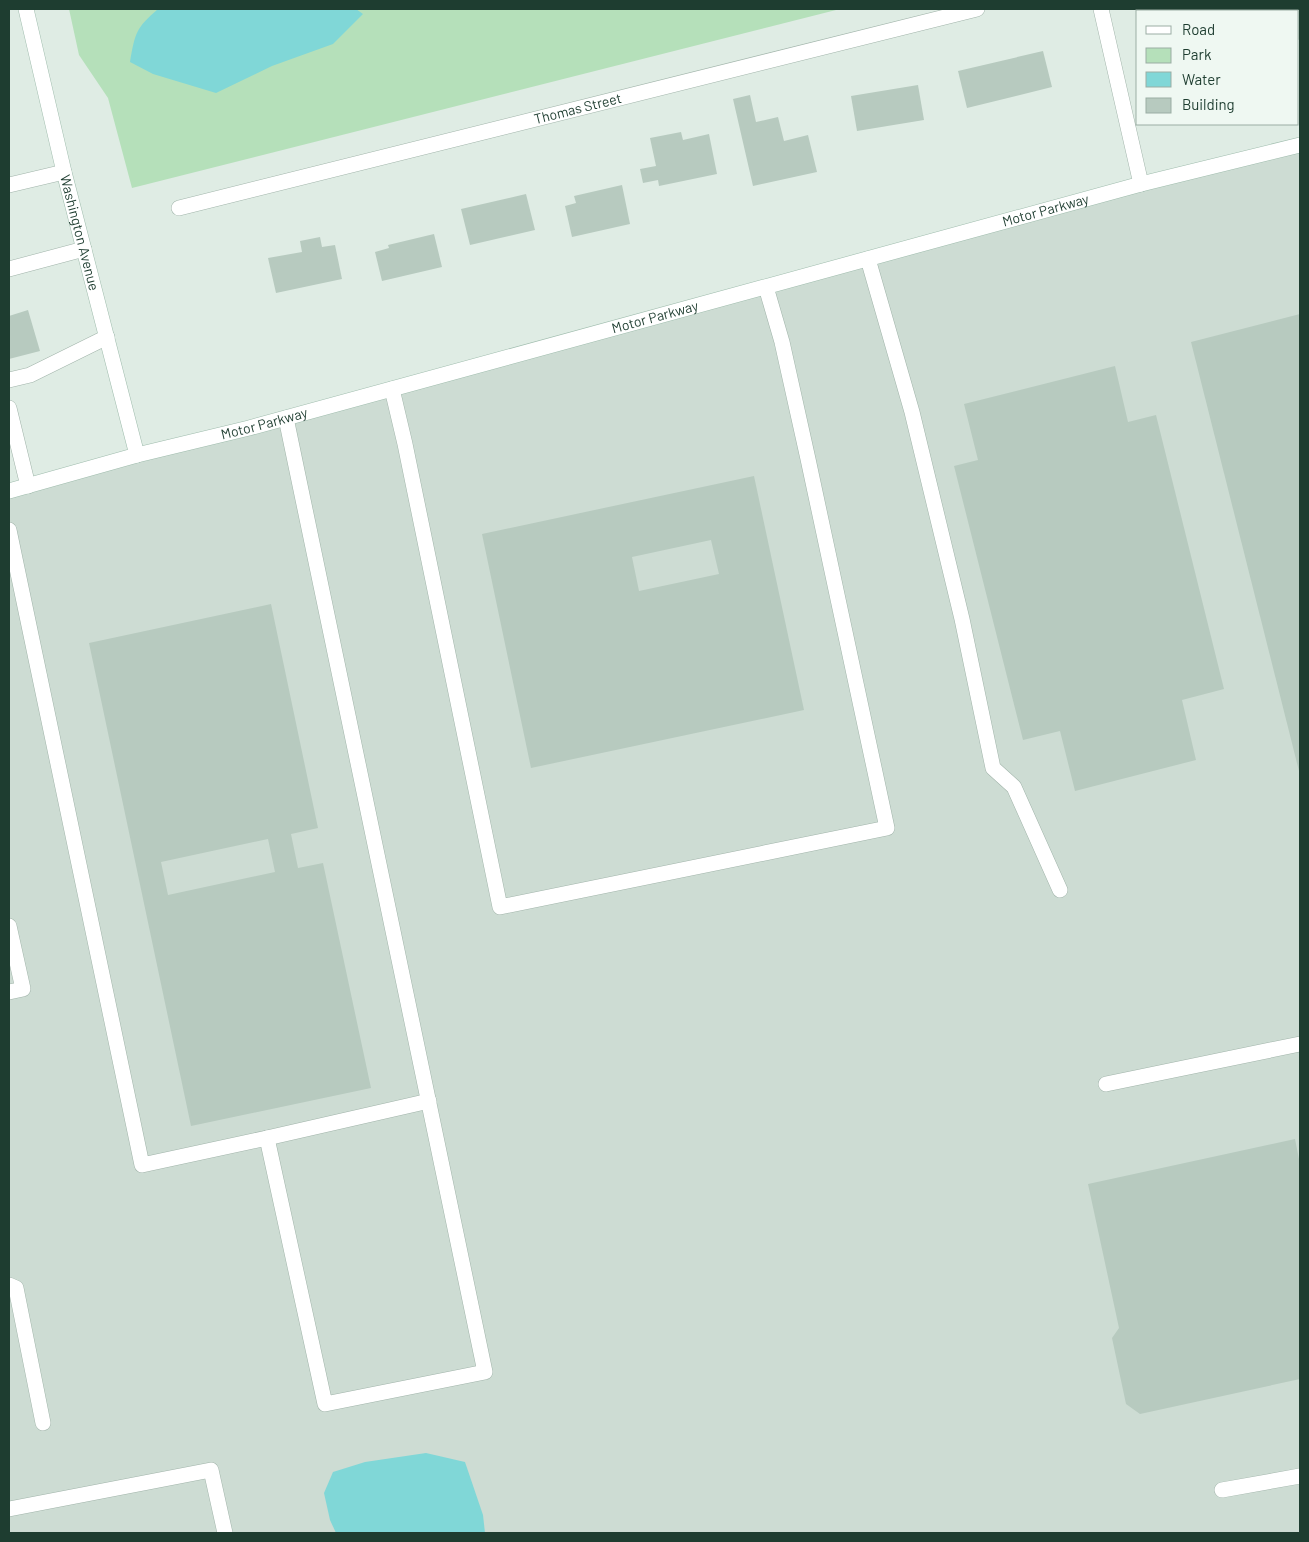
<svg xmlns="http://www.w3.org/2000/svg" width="1309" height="1542" viewBox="0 0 1309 1542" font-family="Barlow,sans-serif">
	<rect width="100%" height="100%" fill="#dfece4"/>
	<path fill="#cddcd3" d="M 1300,148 L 1300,1533 L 9,1533 L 9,489 Z"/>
	<path fill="#b5e0ba" d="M 69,9 L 840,9 L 132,188 L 108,98 L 79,55 Z"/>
	<g fill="#80d7d7">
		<path d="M 158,9 L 356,9 L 363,14 L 333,44 L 272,66 L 216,93 L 153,74 L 130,62 C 135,33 136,28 158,9 Z"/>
		<path d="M 426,1453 L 465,1462 L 483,1515 L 485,1533 L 336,1533 L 330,1520 L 324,1493 L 333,1472 L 365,1462 Z"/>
	</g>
	<g fill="#b7cabf" fill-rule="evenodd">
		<path d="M 1263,9 L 1300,9 L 1300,39 L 1298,40 L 1298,11 L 1263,11 Z"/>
		<path d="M 1043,51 L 1052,87 L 967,108 L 958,71 Z"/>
		<path d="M 918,85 L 924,120 L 857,131 L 851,96 Z"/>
		<path d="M 750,95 L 756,122 L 778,117 L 784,141 L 808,135 L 817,172 L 753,186 L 733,99 Z"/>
		<path d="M 681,132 L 683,140 L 709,134 L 717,174 L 659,186 L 658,180 L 643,183 L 640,169 L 656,166 L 650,138 Z"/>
		<path d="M 622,185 L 630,224 L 572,237 L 565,206 L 576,203 L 574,196 Z"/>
		<path d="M 526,194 L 535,230 L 470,245 L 461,209 Z"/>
		<path d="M 434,234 L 442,267 L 382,281 L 375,252 L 389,248 L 388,245 Z"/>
		<path d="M 320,237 L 322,247 L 335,245 L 342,279 L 276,293 L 268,258 L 302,252 L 300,241 Z"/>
		<path d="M 28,310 L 40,351 L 9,359 L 9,316 Z"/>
		<path d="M 1300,314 L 1300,775 L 1191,342 Z"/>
		<path d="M 1115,366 L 1128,422 L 1156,415 L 1224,689 L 1182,700 L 1196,760 L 1075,791 L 1060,731 L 1023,740 L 954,466 L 978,460 L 964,404 Z"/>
		<path d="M 754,476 L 804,710 L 531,768 L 482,534 ZM 711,540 L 719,574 L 639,591 L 632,557 Z"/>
		<path d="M 271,604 L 318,828 L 291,834 L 298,868 L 323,863 L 371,1088 L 191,1126 L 89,643 ZM 268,839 L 275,872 L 168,895 L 161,862 Z"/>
		<path d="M 1295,1139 L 1300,1164 L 1300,1379 L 1140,1414 L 1126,1404 L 1112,1338 L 1119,1328 L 1088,1184 Z"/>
	</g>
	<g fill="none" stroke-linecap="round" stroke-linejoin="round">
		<defs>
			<g id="lane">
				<path d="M 9,185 L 64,172"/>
				<path d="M 868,259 L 912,412 L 962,619 L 993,768 L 1014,787 L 1060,890"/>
				<path d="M 9,269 L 84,249"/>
				<path d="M 9,380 L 30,375 L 107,337"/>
				<path d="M 392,389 L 405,444 L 500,907 L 887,828 L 808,459 L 782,342 L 766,287"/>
				<path d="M 9,408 L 28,486"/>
				<path d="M 9,530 L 142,1165 L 267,1138 L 325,1404 L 485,1372 L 286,418"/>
				<path d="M 9,926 L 23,989 L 9,992"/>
				<path d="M 1106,1084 L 1300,1044"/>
				<path d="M 267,1138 L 429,1101"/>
				<path d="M 9,1285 L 16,1288 L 43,1423"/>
				<path d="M 1222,1490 L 1300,1476"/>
				<path d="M 9,1509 L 211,1470 L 225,1533"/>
			</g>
			<g id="street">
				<path d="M 1101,9 L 1141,184"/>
				<path id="s1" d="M 179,208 L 977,9"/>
			</g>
			<g id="secondary">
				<path id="s2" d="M 26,9 L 64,172 L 137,455"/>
				<path id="s3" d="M 9,491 L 137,455 L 249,428 L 1141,184 L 1300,145"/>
			</g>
		</defs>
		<use href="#lane" stroke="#a1b4aa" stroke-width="16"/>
		<use href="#street" stroke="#a1b4aa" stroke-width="16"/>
		<use href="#secondary" stroke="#9fbcad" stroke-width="16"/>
		<use href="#lane" stroke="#fff" stroke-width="15"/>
		<use href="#street" stroke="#fff" stroke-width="15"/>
		<use href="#secondary" stroke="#fff" stroke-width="15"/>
	</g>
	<g text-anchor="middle" stroke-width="4.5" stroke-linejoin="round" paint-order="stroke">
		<g font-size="14" fill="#1e3d30" stroke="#eff8f2">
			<text dy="5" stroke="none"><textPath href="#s1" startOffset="411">Thomas Street</textPath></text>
			<text dy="5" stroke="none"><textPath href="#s3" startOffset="1074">Motor Parkway</textPath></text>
			<text dy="5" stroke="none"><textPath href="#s2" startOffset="230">Washington Avenue</textPath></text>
			<text dy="5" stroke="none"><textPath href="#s3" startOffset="669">Motor Parkway</textPath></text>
			<text dy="5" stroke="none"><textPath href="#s3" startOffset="264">Motor Parkway</textPath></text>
		</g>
	</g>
	<rect width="1309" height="1542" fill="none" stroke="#1e3d30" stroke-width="20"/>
	<rect x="1136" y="10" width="162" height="115" fill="#eff8f2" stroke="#9bada4"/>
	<rect x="1146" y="26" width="25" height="8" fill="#ffffff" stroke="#9bada4"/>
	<text x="1182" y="35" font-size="15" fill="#1e3d30">Road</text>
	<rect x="1146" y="48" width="25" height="15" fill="#b5e0ba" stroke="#9bada4"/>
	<text x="1182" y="60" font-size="15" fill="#1e3d30">Park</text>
	<rect x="1146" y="72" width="25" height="15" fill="#80d7d7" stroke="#9bada4"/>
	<text x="1182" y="85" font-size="15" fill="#1e3d30">Water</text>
	<rect x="1146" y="98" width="25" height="15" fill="#b7cabf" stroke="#9bada4"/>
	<text x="1182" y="110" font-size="15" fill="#1e3d30">Building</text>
</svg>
